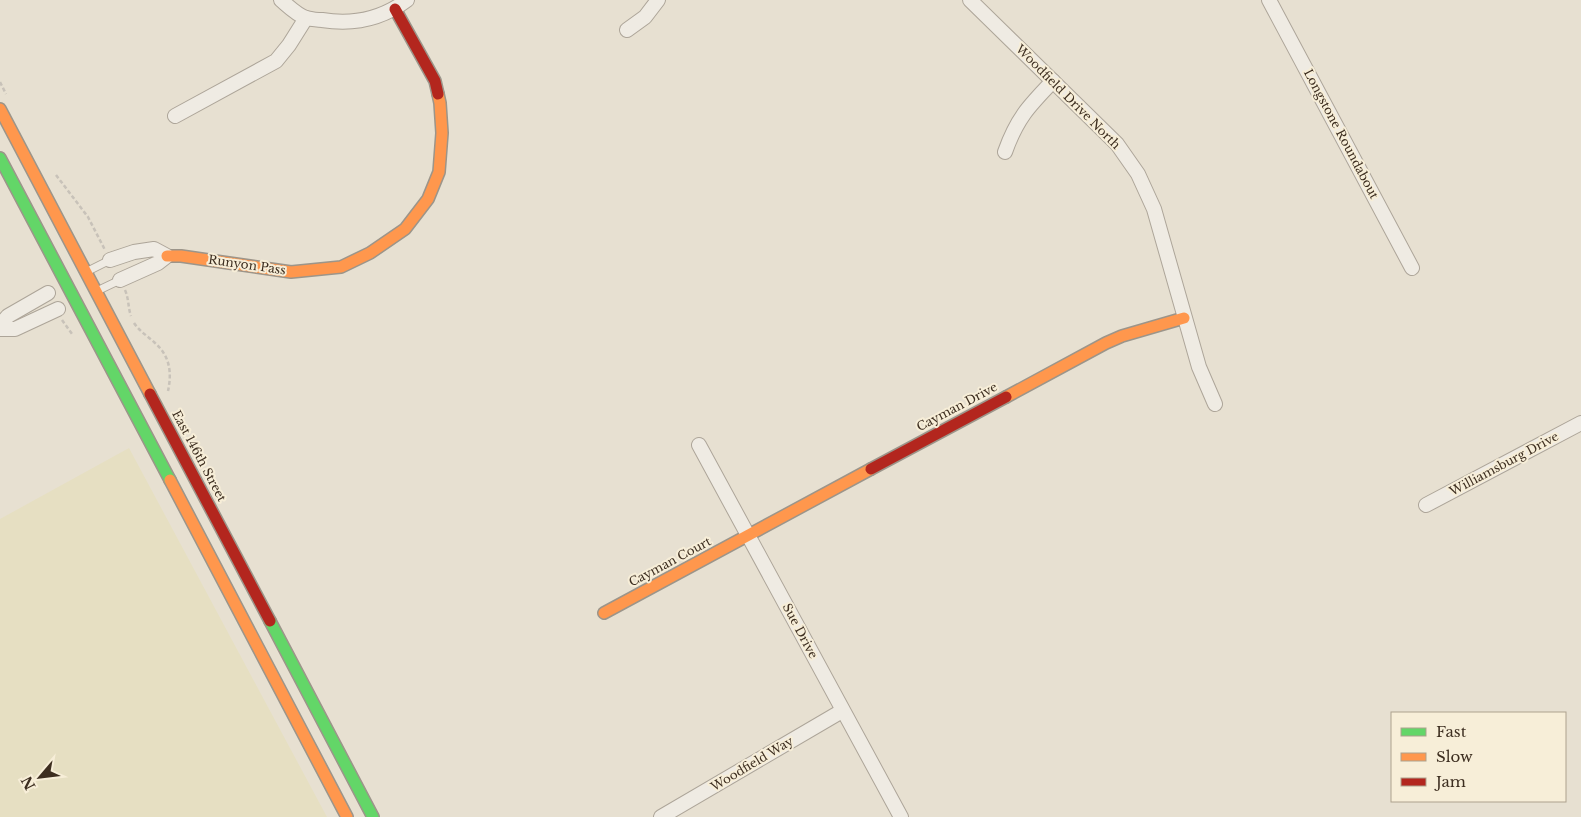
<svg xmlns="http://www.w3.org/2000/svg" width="1581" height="817" viewBox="0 0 1581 817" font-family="'Libre Baskerville',serif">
	<rect width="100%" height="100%" fill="#e7e0d1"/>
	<path fill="#e6dfc2" d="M 129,448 L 327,817 L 0,817 L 0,519 Z"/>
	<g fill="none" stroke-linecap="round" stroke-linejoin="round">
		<defs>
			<g id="lane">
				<path d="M 88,271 L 110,260"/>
				<path d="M 99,290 L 120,280"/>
			</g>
			<g id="street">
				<path d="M 281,0 C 288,6 297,15 306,18 C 311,19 317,20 322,20 C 353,25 382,19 407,0"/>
				<path d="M 970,0 L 1117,144 L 1138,174 L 1154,209 L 1199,367 L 1215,404"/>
				<path d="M 1269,0 L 1412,268"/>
				<path d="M 627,30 L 645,17 L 658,0"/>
				<path d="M 175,116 L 276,61 L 289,45 L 306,18"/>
				<path d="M 1005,152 C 1017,118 1029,106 1053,81"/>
				<path d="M 110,260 L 134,252 L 154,249 L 167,256 L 158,263 L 120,280"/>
				<path d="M 0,325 L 8,316 L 48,293"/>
				<path d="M 0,329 L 15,329 L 58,309"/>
				<path d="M 699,445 L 901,817"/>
				<path d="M 1426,505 L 1581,423"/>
				<path d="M 661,817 L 842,711"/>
			</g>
			<g id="fast">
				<path d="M 0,158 L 170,480"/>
				<path d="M 270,621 L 373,817"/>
			</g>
			<g id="slow">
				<path d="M 0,109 L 150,394"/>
				<path d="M 167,256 L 181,256 L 291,272 L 341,267 L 370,253 L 405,229 L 428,199 L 439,172 L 442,133 L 440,103 L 438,94"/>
				<path d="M 1006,397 L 1106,343 L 1122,336 L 1184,318"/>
				<path d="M 170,480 L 347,817"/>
				<path d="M 604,613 L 871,469"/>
			</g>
			<g id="jam">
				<path d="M 395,9 L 435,81 L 438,94"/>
				<path d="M 150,394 L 270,621"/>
				<path d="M 871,469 L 1006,397"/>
			</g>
		</defs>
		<use href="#lane" stroke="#ada599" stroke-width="9"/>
		<use href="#street" stroke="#ada599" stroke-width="16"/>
		<use href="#fast" stroke="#9c958a" stroke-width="14"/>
		<use href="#slow" stroke="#9c958a" stroke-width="14"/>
		<use href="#jam" stroke="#9c958a" stroke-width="14"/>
		<g stroke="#c8c2b9" stroke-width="2.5" stroke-dasharray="4 2.5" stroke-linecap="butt">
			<path d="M 0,82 L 6,94"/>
			<path d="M 56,175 L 88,217 L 105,250"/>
			<path d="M 125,290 C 129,299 128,308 131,316"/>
			<path d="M 62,320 L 72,334"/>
			<path d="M 134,323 C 140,332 148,336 155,343 C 170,356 172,373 168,391"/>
		</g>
		<use href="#lane" stroke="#efebe3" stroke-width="7"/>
		<use href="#street" stroke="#efebe3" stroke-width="14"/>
		<use href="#fast" stroke="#63d668" stroke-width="11"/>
		<use href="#slow" stroke="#ff974d" stroke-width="11"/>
		<use href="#jam" stroke="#b3261e" stroke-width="11"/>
	</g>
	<g text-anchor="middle" stroke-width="4" stroke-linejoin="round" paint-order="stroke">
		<g font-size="12" fill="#3d2e20" stroke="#f7eed8">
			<text transform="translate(1068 97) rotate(45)" y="4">Woodfield Drive North</text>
			<text transform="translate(1341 134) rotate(62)" y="4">Longstone Roundabout</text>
			<text transform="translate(247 265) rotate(8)" y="4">Runyon Pass</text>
			<text transform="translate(957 407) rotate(-28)" y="4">Cayman Drive</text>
			<text transform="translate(199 456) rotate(62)" y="4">East 146th Street</text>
			<text transform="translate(1504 464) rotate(-28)" y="4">Williamsburg Drive</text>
			<text transform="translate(670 562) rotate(-28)" y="4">Cayman Court</text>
			<text transform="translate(800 631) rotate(62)" y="4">Sue Drive</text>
			<text transform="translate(752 764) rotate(-31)" y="4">Woodfield Way</text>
		</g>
	</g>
	<rect x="1391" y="712" width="175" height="90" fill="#f7eed8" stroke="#ada18e"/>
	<rect x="1401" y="728" width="25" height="8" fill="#63d668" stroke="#ada18e"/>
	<text x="1436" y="737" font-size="15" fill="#3d2e20">Fast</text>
	<rect x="1401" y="753" width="25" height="8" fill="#ff974d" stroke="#ada18e"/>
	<text x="1436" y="762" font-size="15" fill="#3d2e20">Slow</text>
	<rect x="1401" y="778" width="25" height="8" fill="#b3261e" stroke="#ada18e"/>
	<text x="1436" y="787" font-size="15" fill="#3d2e20">Jam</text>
	<g transform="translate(40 777) rotate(242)" stroke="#f7eed8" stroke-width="4" paint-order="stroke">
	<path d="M0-4L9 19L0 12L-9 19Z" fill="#3d2e20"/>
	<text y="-8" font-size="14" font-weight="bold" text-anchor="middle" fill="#3d2e20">N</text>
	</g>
</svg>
